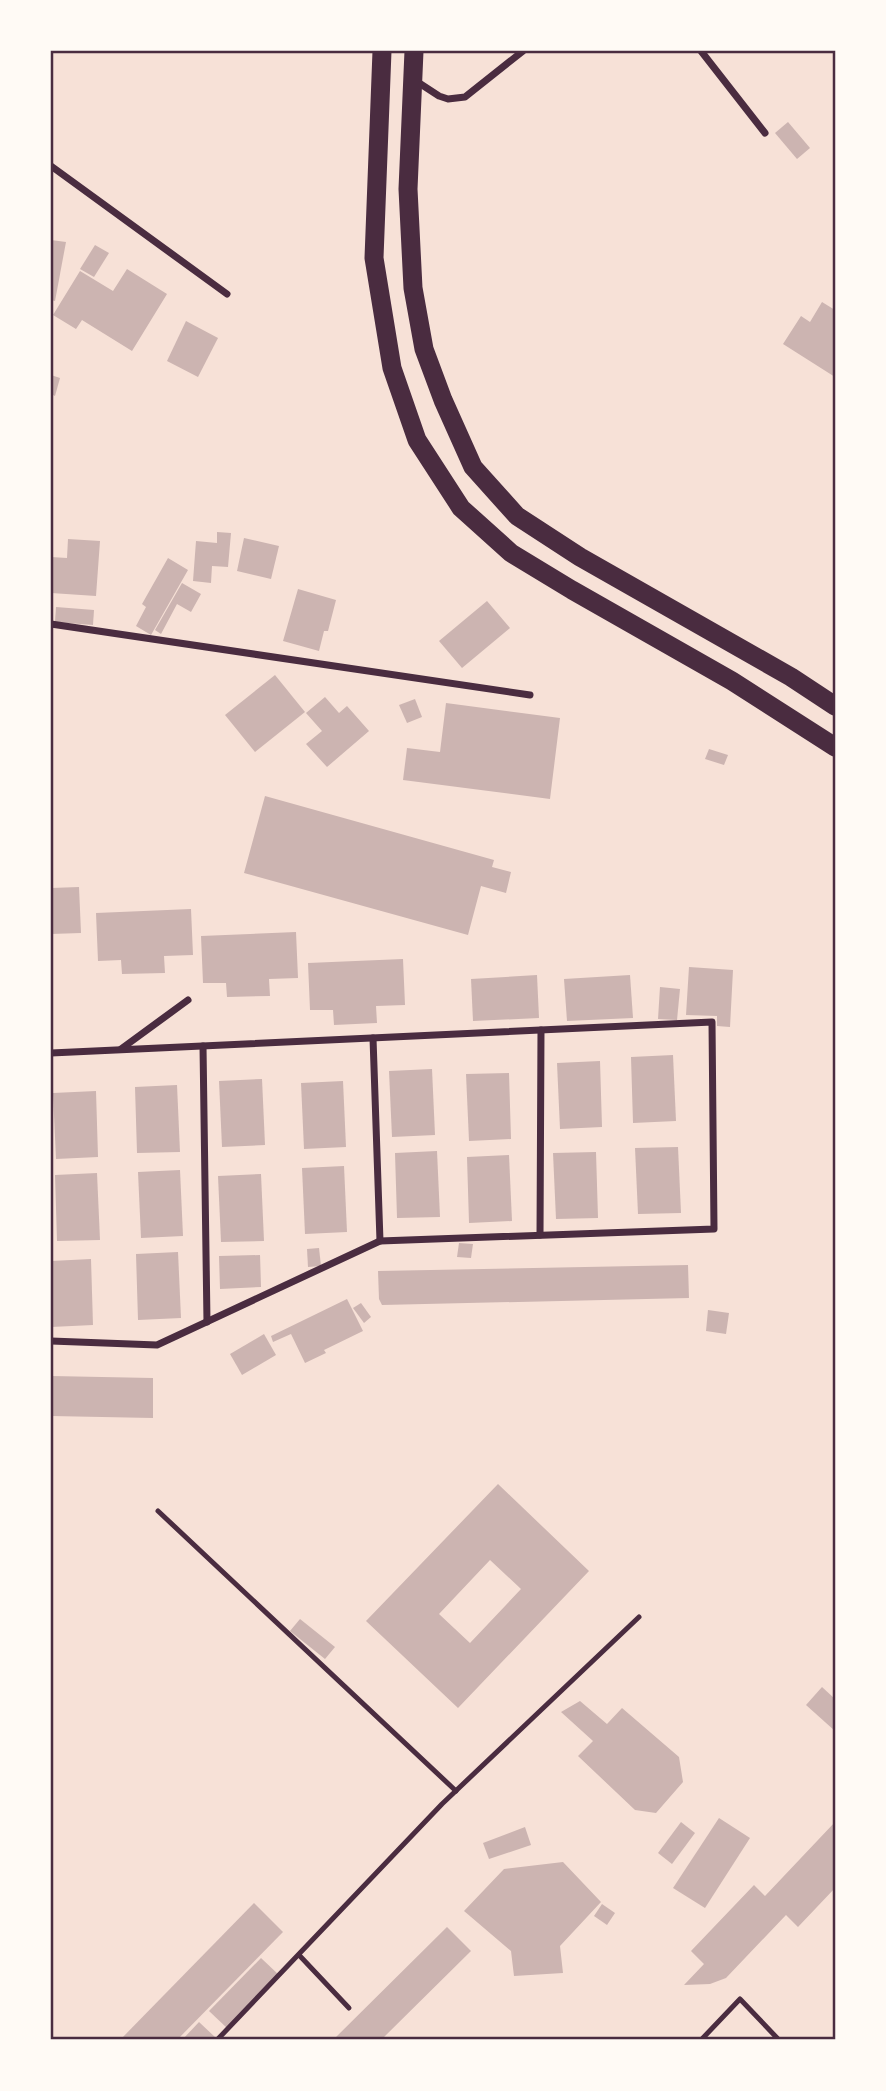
<svg xmlns="http://www.w3.org/2000/svg" width="886" height="2091" viewBox="0 0 886 2091" font-family="Jost,sans-serif">
	<rect width="100%" height="100%" fill="#f7e1d7"/>
	<g fill="#ccb4b1" fill-rule="evenodd">
		<path d="M 788,122 L 810,148 L 797,159 L 775,133 Z"/>
		<path d="M 51,240 L 66,242 L 55,301 L 51,300 Z"/>
		<path d="M 95,245 L 109,253 L 94,277 L 80,269 Z"/>
		<path d="M 127,269 L 167,294 L 132,351 L 82,320 L 76,329 L 53,315 L 80,271 L 113,291 Z"/>
		<path d="M 822,302 L 835,310 L 835,377 L 783,344 L 801,316 L 810,322 Z"/>
		<path d="M 186,321 L 218,338 L 198,377 L 167,361 Z"/>
		<path d="M 51,375 L 60,378 L 55,396 L 51,394 Z"/>
		<path d="M 217,532 L 231,533 L 228,567 L 212,566 L 211,583 L 193,581 L 196,541 L 217,543 Z"/>
		<path d="M 244,538 L 279,546 L 271,579 L 237,571 Z"/>
		<path d="M 68,539 L 100,541 L 96,596 L 51,593 L 51,557 L 67,558 Z"/>
		<path d="M 168,558 L 188,570 L 151,635 L 136,626 L 146,607 L 142,604 Z"/>
		<path d="M 182,583 L 201,594 L 191,612 L 177,604 L 161,634 L 155,630 Z"/>
		<path d="M 298,589 L 336,600 L 328,631 L 324,631 L 319,651 L 283,641 Z"/>
		<path d="M 487,601 L 510,628 L 462,668 L 439,641 Z"/>
		<path d="M 56,607 L 94,610 L 93,625 L 55,622 Z"/>
		<path d="M 275,675 L 305,712 L 255,752 L 225,715 Z"/>
		<path d="M 325,697 L 339,713 L 347,706 L 369,731 L 327,767 L 306,744 L 322,731 L 306,713 Z"/>
		<path d="M 415,699 L 422,717 L 407,723 L 399,705 Z"/>
		<path d="M 446,703 L 560,718 L 550,799 L 403,780 L 407,748 L 440,752 Z"/>
		<path d="M 709,749 L 728,755 L 724,765 L 705,759 Z"/>
		<path d="M 265,796 L 494,860 L 492,867 L 511,872 L 506,893 L 481,886 L 468,935 L 244,873 Z"/>
		<path d="M 79,887 L 81,933 L 51,934 L 51,888 Z"/>
		<path d="M 191,909 L 193,955 L 164,956 L 165,973 L 122,974 L 121,960 L 98,961 L 96,913 Z"/>
		<path d="M 296,932 L 298,978 L 269,979 L 270,996 L 227,997 L 226,983 L 203,983 L 201,936 Z"/>
		<path d="M 403,959 L 405,1005 L 376,1006 L 377,1023 L 334,1025 L 333,1010 L 310,1010 L 308,963 Z"/>
		<path d="M 689,967 L 733,970 L 730,1027 L 717,1026 L 717,1016 L 686,1015 Z"/>
		<path d="M 537,975 L 539,1018 L 473,1021 L 471,979 Z"/>
		<path d="M 630,975 L 633,1018 L 567,1021 L 564,979 Z"/>
		<path d="M 660,987 L 680,989 L 677,1020 L 658,1019 Z"/>
		<path d="M 673,1055 L 676,1121 L 633,1123 L 631,1057 Z"/>
		<path d="M 600,1061 L 602,1127 L 560,1129 L 557,1063 Z"/>
		<path d="M 432,1069 L 435,1135 L 392,1137 L 389,1071 Z"/>
		<path d="M 509,1073 L 511,1139 L 469,1141 L 466,1074 Z"/>
		<path d="M 262,1079 L 265,1145 L 222,1147 L 219,1081 Z"/>
		<path d="M 343,1081 L 346,1147 L 304,1149 L 301,1083 Z"/>
		<path d="M 177,1085 L 180,1152 L 137,1153 L 135,1087 Z"/>
		<path d="M 96,1091 L 98,1157 L 56,1159 L 53,1093 Z"/>
		<path d="M 678,1147 L 681,1213 L 638,1214 L 635,1148 Z"/>
		<path d="M 437,1151 L 440,1217 L 397,1218 L 395,1153 Z"/>
		<path d="M 596,1152 L 598,1218 L 556,1219 L 553,1153 Z"/>
		<path d="M 509,1155 L 512,1221 L 469,1223 L 467,1157 Z"/>
		<path d="M 344,1166 L 347,1232 L 305,1234 L 302,1168 Z"/>
		<path d="M 180,1170 L 183,1236 L 141,1238 L 138,1172 Z"/>
		<path d="M 97,1173 L 100,1240 L 57,1241 L 55,1175 Z"/>
		<path d="M 261,1174 L 264,1241 L 221,1242 L 218,1176 Z"/>
		<path d="M 459,1243 L 473,1244 L 471,1258 L 457,1257 Z"/>
		<path d="M 319,1248 L 321,1266 L 308,1267 L 307,1249 Z"/>
		<path d="M 178,1252 L 181,1318 L 138,1320 L 136,1254 Z"/>
		<path d="M 260,1255 L 261,1287 L 220,1289 L 219,1256 Z"/>
		<path d="M 91,1259 L 93,1325 L 51,1327 L 51,1261 Z"/>
		<path d="M 688,1265 L 689,1298 L 382,1305 L 379,1299 L 378,1271 Z"/>
		<path d="M 347,1299 L 363,1331 L 324,1350 L 326,1353 L 305,1363 L 291,1334 L 273,1342 L 271,1336 Z"/>
		<path d="M 361,1303 L 371,1317 L 364,1323 L 353,1308 Z"/>
		<path d="M 708,1310 L 729,1313 L 726,1334 L 706,1331 Z"/>
		<path d="M 264,1334 L 276,1355 L 242,1375 L 230,1354 Z"/>
		<path d="M 51,1376 L 153,1378 L 153,1418 L 51,1416 Z"/>
		<path d="M 498,1484 L 589,1571 L 458,1708 L 366,1621 ZM 490,1560 L 521,1589 L 470,1643 L 439,1614 Z"/>
		<path d="M 300,1619 L 335,1647 L 325,1659 L 290,1631 Z"/>
		<path d="M 822,1687 L 835,1699 L 835,1731 L 806,1705 Z"/>
		<path d="M 580,1701 L 607,1724 L 622,1708 L 679,1757 L 683,1782 L 656,1813 L 635,1810 L 578,1756 L 593,1741 L 561,1712 Z"/>
		<path d="M 719,1818 L 750,1838 L 705,1908 L 673,1888 Z"/>
		<path d="M 681,1822 L 695,1833 L 672,1864 L 658,1853 Z"/>
		<path d="M 835,1822 L 835,1888 L 798,1927 L 786,1915 L 726,1978 L 710,1984 L 684,1985 L 704,1964 L 691,1951 L 754,1885 L 765,1896 Z"/>
		<path d="M 525,1827 L 531,1845 L 489,1859 L 483,1843 Z"/>
		<path d="M 563,1862 L 601,1902 L 560,1946 L 563,1973 L 514,1976 L 511,1951 L 464,1911 L 504,1869 Z"/>
		<path d="M 254,1903 L 283,1932 L 177,2040 L 120,2040 Z"/>
		<path d="M 602,1904 L 615,1913 L 607,1925 L 594,1916 Z"/>
		<path d="M 447,1927 L 471,1951 L 383,2038 L 381,2040 L 333,2040 Z"/>
		<path d="M 261,1958 L 279,1975 L 228,2029 L 209,2011 Z"/>
		<path d="M 199,2022 L 216,2038 L 214,2040 L 183,2039 Z"/>
	</g>
	<g fill="none" stroke-linecap="round" stroke-linejoin="round">
		<g stroke="#4a2c40" stroke-width="5">
			<path d="M 158,1511 L 456,1791"/>
			<path d="M 299,1955 L 349,2008"/>
			<path d="M 217,2040 L 442,1804 L 639,1617"/>
			<path d="M 701,2040 L 740,1999 L 779,2040"/>
		</g>
		<g stroke="#4a2c40" stroke-width="7">
			<path d="M 701,51 L 765,133"/>
			<path d="M 416,81 L 439,96 L 448,99 L 465,97 L 523,51"/>
			<path d="M 51,166 L 227,294"/>
			<path d="M 51,624 L 530,695"/>
			<path d="M 373,1038 L 380,1241"/>
			<path d="M 203,1046 L 207,1322"/>
			<path d="M 121,1049 L 188,1000"/>
			<path d="M 51,1053 L 712,1022 L 714,1229 L 380,1241 L 157,1345 L 51,1341"/>
			<path d="M 540,1235 L 541,1030"/>
		</g>
		<g stroke="#4a2c40" stroke-width="19">
			<path d="M 382,51 L 374,258 L 392,368 L 417,440 L 461,508 L 511,553 L 572,590 L 732,681 L 835,747"/>
			<path d="M 414,51 L 408,189 L 413,288 L 424,349 L 443,400 L 473,467 L 517,516 L 580,557 L 791,677 L 835,706"/>
		</g>
	</g>
	<rect width="886" height="2091" fill="none" stroke="#fffaf5" stroke-width="105"/>
	<rect x="52" y="52" width="782" height="1986" fill="none" stroke="#4a2c40" stroke-width="2.5"/>
</svg>
